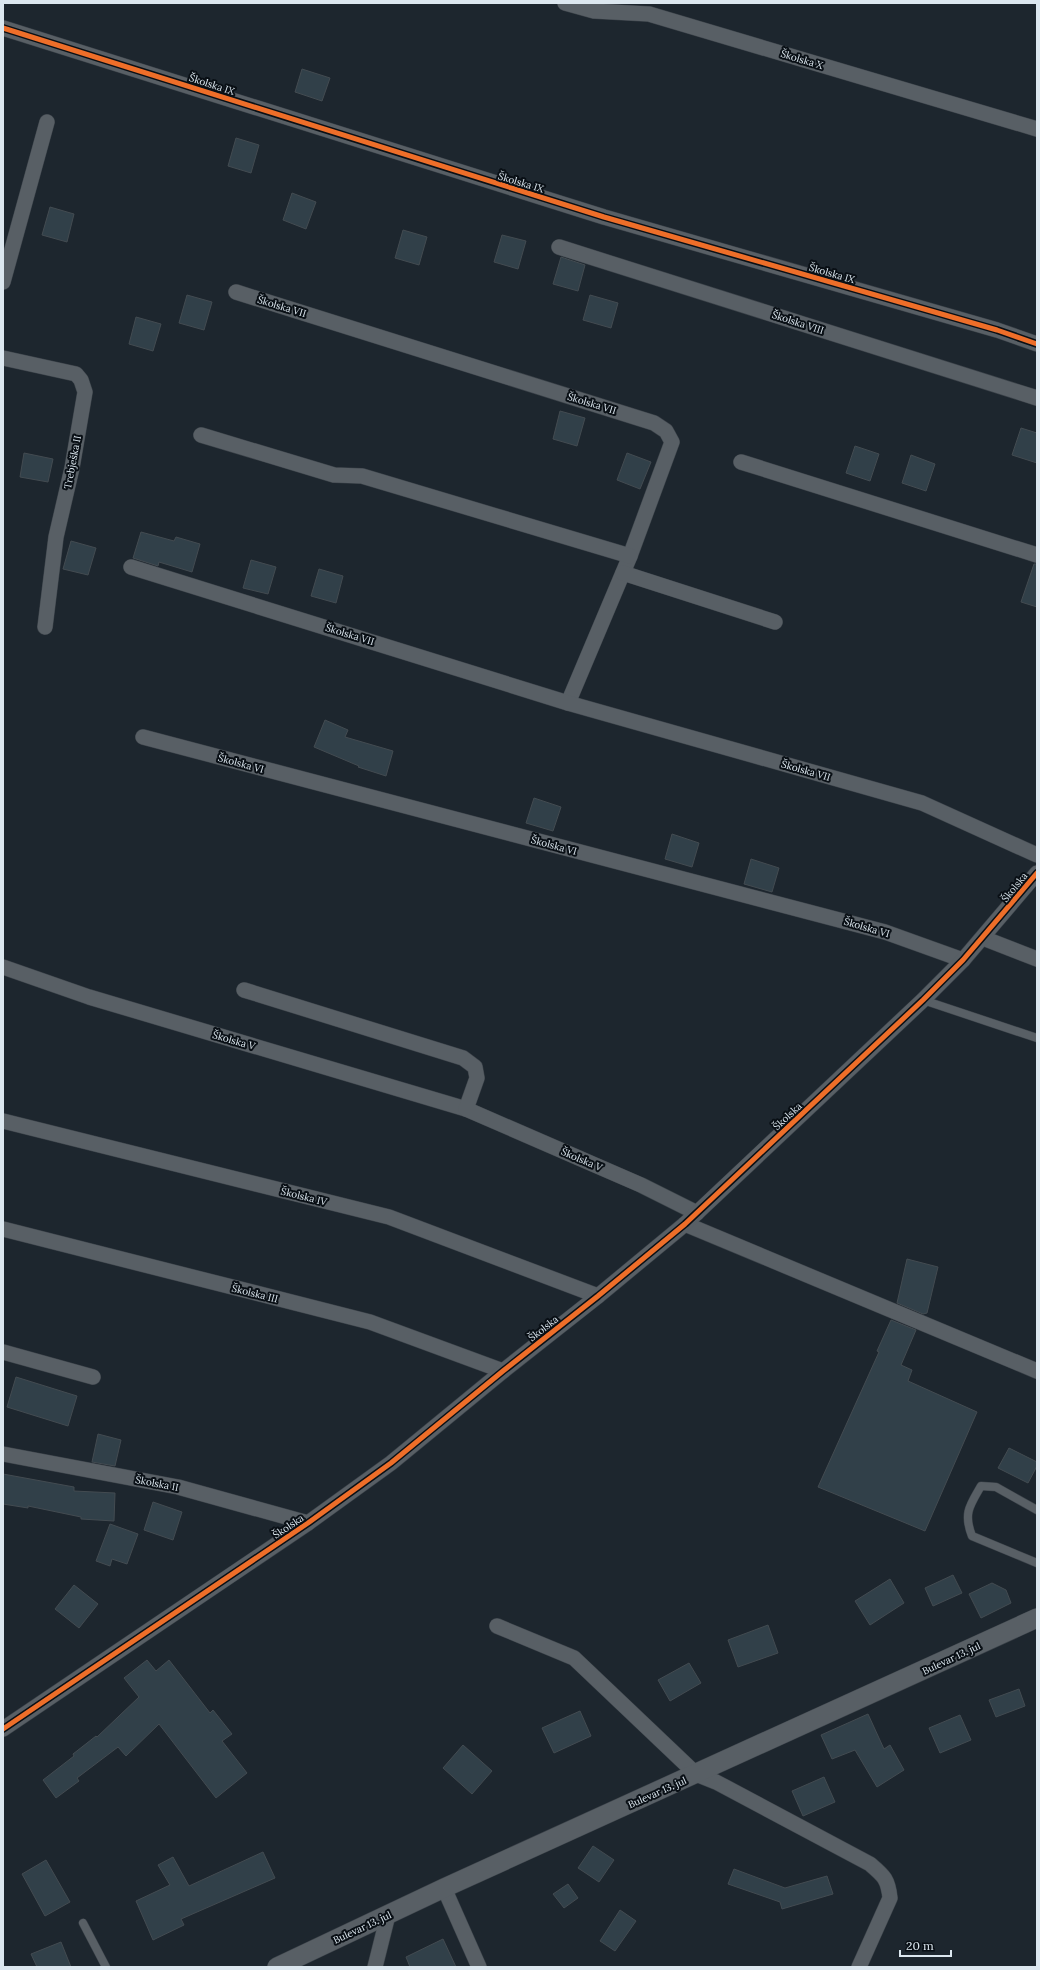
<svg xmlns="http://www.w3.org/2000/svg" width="1040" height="1970" viewBox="0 0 1040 1970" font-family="Lora,serif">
	<rect width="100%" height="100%" fill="#1d262e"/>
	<g fill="#314049" stroke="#434b51">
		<path d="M 302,69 L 330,78 L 322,101 L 295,92 Z"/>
		<path d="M 236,138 L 259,145 L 251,173 L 228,166 Z"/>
		<path d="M 292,193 L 316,202 L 306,229 L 283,220 Z"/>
		<path d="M 50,207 L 74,214 L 67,242 L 42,235 Z"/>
		<path d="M 403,230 L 427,237 L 419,265 L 395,258 Z"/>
		<path d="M 502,235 L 526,241 L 518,269 L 494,262 Z"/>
		<path d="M 561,257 L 585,265 L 578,291 L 553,284 Z"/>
		<path d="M 187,295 L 212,302 L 204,330 L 179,323 Z"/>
		<path d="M 590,295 L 618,303 L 611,328 L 583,320 Z"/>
		<path d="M 136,317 L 161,324 L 153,351 L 129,344 Z"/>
		<path d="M 560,411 L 585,418 L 577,446 L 553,439 Z"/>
		<path d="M 1021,428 L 1037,433 L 1037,463 L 1012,455 Z"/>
		<path d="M 855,446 L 879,454 L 870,481 L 846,473 Z"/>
		<path d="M 24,453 L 53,459 L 48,482 L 20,477 Z"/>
		<path d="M 627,453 L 651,462 L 640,489 L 617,480 Z"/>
		<path d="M 911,455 L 935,464 L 926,491 L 902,483 Z"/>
		<path d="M 141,532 L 174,541 L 176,537 L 200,544 L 192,572 L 159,562 L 158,566 L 133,558 Z"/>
		<path d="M 71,541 L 96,548 L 88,575 L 63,569 Z"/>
		<path d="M 251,560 L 276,567 L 268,594 L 243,588 Z"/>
		<path d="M 1034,564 L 1037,564 L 1037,607 L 1021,602 Z"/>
		<path d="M 319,569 L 343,576 L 336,603 L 311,596 Z"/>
		<path d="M 325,720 L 348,730 L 345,737 L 393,751 L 386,776 L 358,767 L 359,766 L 314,747 Z"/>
		<path d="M 534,798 L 561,807 L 553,831 L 526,823 Z"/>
		<path d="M 672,834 L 699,843 L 692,867 L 665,859 Z"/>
		<path d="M 751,859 L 779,868 L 772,892 L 744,884 Z"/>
		<path d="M 907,1259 L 938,1267 L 927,1313 L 923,1314 L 897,1303 Z"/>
		<path d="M 891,1320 L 916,1330 L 901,1365 L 912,1370 L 908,1381 L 977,1412 L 925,1531 L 818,1487 L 879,1352 L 877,1351 Z"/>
		<path d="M 16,1377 L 77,1396 L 68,1426 L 7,1407 Z"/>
		<path d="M 98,1434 L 121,1440 L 115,1466 L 92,1462 Z"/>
		<path d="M 1009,1448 L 1037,1462 L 1037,1466 L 1028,1483 L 998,1468 Z"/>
		<path d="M 3,1474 L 74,1487 L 74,1491 L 115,1493 L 114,1521 L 81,1519 L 81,1517 L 28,1506 L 28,1508 L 3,1504 Z"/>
		<path d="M 153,1502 L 182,1512 L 173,1540 L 144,1530 Z"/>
		<path d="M 110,1524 L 138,1534 L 127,1564 L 112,1559 L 110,1566 L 96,1561 Z"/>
		<path d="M 953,1575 L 962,1593 L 933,1606 L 925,1588 Z"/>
		<path d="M 890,1579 L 904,1603 L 870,1625 L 855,1601 Z"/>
		<path d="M 992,1583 L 1006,1590 L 1011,1603 L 981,1618 L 969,1594 Z"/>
		<path d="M 74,1585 L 98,1604 L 79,1628 L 55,1609 Z"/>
		<path d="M 768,1625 L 778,1653 L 738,1667 L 728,1640 Z"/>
		<path d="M 147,1660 L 156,1671 L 169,1660 L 210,1713 L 213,1710 L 232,1734 L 222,1741 L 247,1773 L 216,1798 L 159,1724 L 126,1756 L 118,1747 L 77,1778 L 79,1781 L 56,1798 L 43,1780 L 74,1756 L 73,1754 L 96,1736 L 97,1737 L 139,1697 L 124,1678 Z"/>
		<path d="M 689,1663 L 701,1683 L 670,1701 L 658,1680 Z"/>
		<path d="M 1019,1689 L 1025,1706 L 996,1717 L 989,1700 Z"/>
		<path d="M 580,1711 L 591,1736 L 554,1753 L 542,1728 Z"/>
		<path d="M 868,1714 L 884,1749 L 890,1745 L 904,1770 L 877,1787 L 855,1750 L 832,1759 L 821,1735 Z"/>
		<path d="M 960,1715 L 971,1740 L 940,1753 L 929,1728 Z"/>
		<path d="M 463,1745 L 492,1771 L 472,1794 L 443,1768 Z"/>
		<path d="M 824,1777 L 835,1802 L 803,1816 L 792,1791 Z"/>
		<path d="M 593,1846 L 614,1860 L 599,1882 L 578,1868 Z"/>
		<path d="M 263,1852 L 275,1878 L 181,1919 L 184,1925 L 153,1940 L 136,1901 L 170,1885 L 158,1865 L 173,1857 L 189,1886 Z"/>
		<path d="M 46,1860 L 70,1902 L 45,1916 L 22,1874 Z"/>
		<path d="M 734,1869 L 785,1888 L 827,1876 L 833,1894 L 782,1909 L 780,1902 L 728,1884 Z"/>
		<path d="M 568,1884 L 578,1898 L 564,1908 L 553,1894 Z"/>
		<path d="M 620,1910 L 636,1921 L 615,1951 L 600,1941 Z"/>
		<path d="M 443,1939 L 456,1967 L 410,1967 L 406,1957 Z"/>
		<path d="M 61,1942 L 71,1967 L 37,1967 L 31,1954 Z"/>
	</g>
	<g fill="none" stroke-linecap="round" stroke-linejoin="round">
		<defs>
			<g id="service">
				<path d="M 923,1000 L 1037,1038"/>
				<path d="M 1037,1510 L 996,1487 L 981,1486 C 970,1505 963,1513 972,1536 L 1037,1563"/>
				<path d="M 83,1923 L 106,1967"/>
			</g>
			<g id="minor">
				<path d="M 565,3 L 594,11 L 649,14 L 1037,129"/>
				<path d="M 3,28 L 604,217 L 997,330 L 1037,344"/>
				<path d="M 559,247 L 1037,398"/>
				<path d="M 3,282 L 47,122"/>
				<path d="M 236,292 L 654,423 L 666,431 L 672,442 L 630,556 L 568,703"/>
				<path d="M 3,358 L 76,374 L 81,380 L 85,392 L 72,468 L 56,537 L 45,627"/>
				<path d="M 201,435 L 334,475 L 362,476 L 630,556"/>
				<path d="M 741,462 L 1037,555"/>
				<path d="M 131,567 L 568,703 L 922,803 L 1037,855"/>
				<path d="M 623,573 L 775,622"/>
				<path d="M 143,737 L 885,932 L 963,960"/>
				<path d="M 983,938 L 1037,959"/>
				<path d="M 3,967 L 89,997 L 466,1109"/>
				<path d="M 244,990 L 463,1058 L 475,1067 L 477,1078 L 466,1109 L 641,1185 L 697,1213"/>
				<path d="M 3,1121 L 389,1217 L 598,1296"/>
				<path d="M 685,1224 L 1037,1371"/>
				<path d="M 3,1229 L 370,1322 L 503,1371"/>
				<path d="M 3,1352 L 93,1377"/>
				<path d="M 3,1454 L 178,1487 L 308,1523"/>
				<path d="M 497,1626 L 574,1658 L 696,1774 L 716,1782 L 870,1864 C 884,1876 888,1879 890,1898 L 859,1967"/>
				<path d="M 3,1729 L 308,1523 L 391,1463 L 503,1371 L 598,1296 L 685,1224 L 923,1000 L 963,960 L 1037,873"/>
				<path d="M 444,1888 L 479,1967"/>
				<path d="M 375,1967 L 388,1915"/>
			</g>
			<path id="tertiary" d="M 277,1967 L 444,1888 L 1037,1618"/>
		</defs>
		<use href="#service" stroke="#3b4249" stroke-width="9"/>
		<use href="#minor" stroke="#3b4249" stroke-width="16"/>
		<use href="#tertiary" stroke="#3b4249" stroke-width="20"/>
		<use href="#service" stroke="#585f65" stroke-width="8"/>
		<use href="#minor" stroke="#585f65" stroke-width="15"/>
		<use href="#tertiary" stroke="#585f65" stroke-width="19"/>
		<defs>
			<g id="cycleway">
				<path d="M 3,28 L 604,217 L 997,330 L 1037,344"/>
				<path d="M 3,1729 L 308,1523 L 391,1463 L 503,1371 L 598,1296 L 685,1224 L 923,1000 L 963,960 L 1037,873"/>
			</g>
		</defs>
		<use href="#cycleway" stroke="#090f15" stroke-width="8"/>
		<use href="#cycleway" stroke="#ee6e29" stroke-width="5"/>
	</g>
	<g text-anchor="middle" stroke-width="4" stroke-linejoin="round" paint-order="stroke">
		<g font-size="10" fill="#dce7ef" stroke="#090f15">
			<text transform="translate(802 59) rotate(17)" y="4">Školska X</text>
			<text transform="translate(212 84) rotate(18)" y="4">Školska IX</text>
			<text transform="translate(521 182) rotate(17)" y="4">Školska IX</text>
			<text transform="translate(832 273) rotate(16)" y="4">Školska IX</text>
			<text transform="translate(282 306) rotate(17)" y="4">Školska VII</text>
			<text transform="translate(798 322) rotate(18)" y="4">Školska VIII</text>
			<text transform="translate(592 403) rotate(17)" y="4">Školska VII</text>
			<text transform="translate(72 462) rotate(-79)" y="4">Trebješka II</text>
			<text transform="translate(350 634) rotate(17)" y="4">Školska VII</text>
			<text transform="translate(241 763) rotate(15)" y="4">Školska VI</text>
			<text transform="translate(806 770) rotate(16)" y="4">Školska VII</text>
			<text transform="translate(554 845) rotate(15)" y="4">Školska VI</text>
			<text transform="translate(1014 887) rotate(-51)" y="4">Školska</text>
			<text transform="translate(867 927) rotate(16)" y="4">Školska VI</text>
			<text transform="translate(234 1040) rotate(16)" y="4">Školska V</text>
			<text transform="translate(787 1116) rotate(-43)" y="4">Školska</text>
			<text transform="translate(582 1159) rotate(23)" y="4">Školska V</text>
			<text transform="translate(304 1196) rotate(14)" y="4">Školska IV</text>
			<text transform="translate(255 1293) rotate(14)" y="4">Školska III</text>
			<text transform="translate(543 1328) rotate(-38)" y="4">Školska</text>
			<text transform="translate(157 1483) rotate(11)" y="4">Školska II</text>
			<text transform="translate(288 1526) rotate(-34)" y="4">Školska</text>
			<text transform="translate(951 1658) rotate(-25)" y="4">Bulevar 13. jul</text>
			<text transform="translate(657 1792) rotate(-24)" y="4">Bulevar 13. jul</text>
			<text transform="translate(362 1927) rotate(-25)" y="4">Bulevar 13. jul</text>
		</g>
	</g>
	<rect width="1040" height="1970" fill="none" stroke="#dce7ef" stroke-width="8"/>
	<path d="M900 1950v6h51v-6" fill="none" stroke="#dce7ef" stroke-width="2"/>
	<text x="906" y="1950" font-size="12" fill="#dce7ef" stroke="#090f15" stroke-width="3" paint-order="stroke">20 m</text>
</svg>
